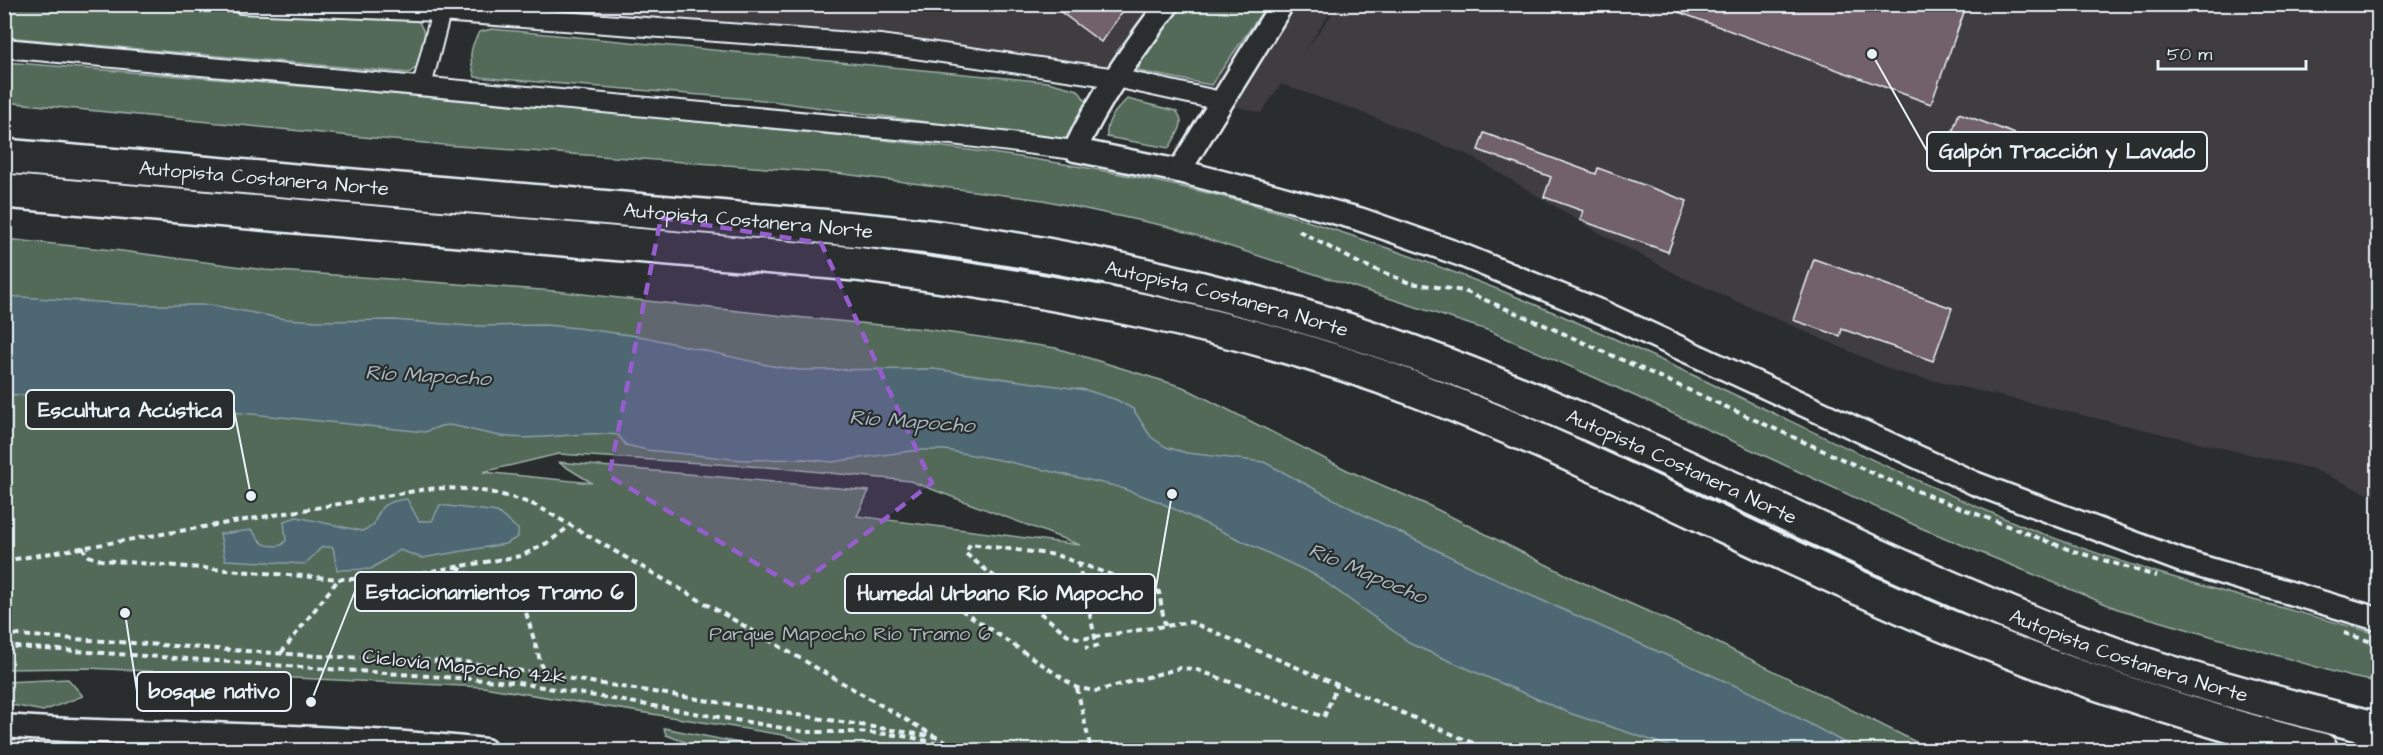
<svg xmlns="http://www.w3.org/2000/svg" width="2383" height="755" viewBox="0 0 2383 755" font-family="'Architects Daughter',sans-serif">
	<rect width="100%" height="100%" fill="#2a2d2e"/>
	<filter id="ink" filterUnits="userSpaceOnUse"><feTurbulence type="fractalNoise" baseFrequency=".0167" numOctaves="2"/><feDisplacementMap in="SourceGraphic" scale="12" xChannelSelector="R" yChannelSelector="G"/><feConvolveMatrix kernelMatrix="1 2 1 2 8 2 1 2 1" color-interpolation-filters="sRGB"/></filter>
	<g filter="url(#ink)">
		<path fill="#403d40" d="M 399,5 L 1335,5 L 1299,59 L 1339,5 L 2378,5 L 2378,498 L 2313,469 L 1897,372 L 1682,277 L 1598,232 L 1471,156 L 1353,109 L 1281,84 L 1261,113 L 1105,70 Z"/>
		<g fill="#526b58" stroke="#9daea8" stroke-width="1.5" fill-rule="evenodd">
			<path d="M 112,4 L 179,11 L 407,17 L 419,22 L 425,34 L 418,66 L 409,73 L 5,37 L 4,5 Z"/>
			<path d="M 1181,5 L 1267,5 L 1211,85 L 1138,71 L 1142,56 Z"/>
			<path d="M 492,29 L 1048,82 L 1078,90 L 1087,103 L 1065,141 L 763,100 L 475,77 C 469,57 469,50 479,32 Z"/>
			<path d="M 4,62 C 243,81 482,100 720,124 C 909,142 1099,158 1282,213 C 1391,247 1503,289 1606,335 C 1746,398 1882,468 2023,526 C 2138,572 2260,601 2378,634 L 2378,682 L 2351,677 L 2118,609 L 1921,528 L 1598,379 L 1490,331 L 1170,227 L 1043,200 L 836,173 L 444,145 L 5,102 Z"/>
			<path d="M 1127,99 L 1176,111 C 1188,123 1176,135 1169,148 L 1107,137 C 1105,121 1116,110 1127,99 Z"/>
			<path d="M 5,239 L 122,251 L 265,270 L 555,291 L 784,316 L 924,329 L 1056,348 L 1183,387 L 1347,470 L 1430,506 L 1577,580 L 1708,638 L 1932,750 L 836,750 L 783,735 L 483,687 L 86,668 L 5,669 ZM 558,454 L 780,468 L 910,481 L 1080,545 L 857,516 L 869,491 L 558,462 L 592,483 L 483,472 Z"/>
			<path d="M 68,679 L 83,696 L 43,711 L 7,704 L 5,697 L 5,682 Z"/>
			<path d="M 664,728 L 775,750 L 776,750 L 694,750 L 687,743 L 666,735 Z"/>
		</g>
		<g fill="#4d6772" stroke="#8b9ea8" stroke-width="1.5">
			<path d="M 4,296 L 144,305 L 211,305 L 285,319 L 319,321 L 394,320 L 470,326 L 546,325 L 577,328 L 645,337 L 772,366 L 799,370 L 933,369 L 1086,390 L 1117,400 L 1133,409 L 1151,437 L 1166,447 L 1187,453 L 1264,462 L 1362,514 L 1523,592 L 1752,693 L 1858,750 L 1681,750 L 1572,714 L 1413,645 L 1315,575 L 1157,501 L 1115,486 L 1005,461 L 945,450 L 919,450 L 832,462 L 805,459 L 743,460 L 647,450 L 626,445 L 618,435 C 582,430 545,441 509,437 C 488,435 469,428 448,425 L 441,426 L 425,432 L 183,407 L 5,394 Z"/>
			<path d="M 407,499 L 419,521 L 432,521 L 440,505 L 497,512 L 518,529 L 518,537 L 505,544 L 422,558 L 400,550 L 371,569 L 337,570 L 333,547 L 322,547 L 305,564 L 225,560 L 220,534 L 252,530 C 261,544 265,548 282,545 L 286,540 L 284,521 L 297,517 L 362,531 L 373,526 C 382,503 383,503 407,499 Z"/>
		</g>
		<g fill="#72616b" stroke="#e8f1f8" stroke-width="1.5">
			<path d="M 1050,4 L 1128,4 L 1101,42 Z"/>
			<path d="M 1663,4 L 1967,4 L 1931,104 L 1662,6 Z"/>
			<path d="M 1959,113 L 2018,135 L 2011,155 L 1952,133 Z"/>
			<path d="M 1484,133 L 1596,174 L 1598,168 L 1687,201 L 1668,252 L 1580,220 L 1583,211 L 1544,197 L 1551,177 L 1478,150 Z"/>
			<path d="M 1814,259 L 1952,308 L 1933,361 L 1842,329 L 1840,336 L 1793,320 Z"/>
		</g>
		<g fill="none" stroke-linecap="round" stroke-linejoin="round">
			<defs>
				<g id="minor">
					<path d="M 241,4 L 440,12 L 880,44 L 1116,78 L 1221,101"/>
					<path d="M 4,48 L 952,135 L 1075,150"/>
					<path d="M 422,86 L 443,4"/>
				</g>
				<g id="tertiary">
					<path d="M 1168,4 C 1133,50 1099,98 1075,150 L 1179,171 L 1268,194 L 1359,219 L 1459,254 L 1604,313 L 1974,483 L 2182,561 L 2378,619"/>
					<path d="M 1179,171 L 1282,4"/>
					<path d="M 4,726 C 73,732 140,732 209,734 C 301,737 393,740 485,750"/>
				</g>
				<g id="motorway">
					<path id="s1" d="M 4,156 C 214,173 424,191 634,210 C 733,219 832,226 930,237 C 1057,253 1182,281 1305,317 C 1559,392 1791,525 2035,624 C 2146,670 2262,700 2378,729"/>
					<path d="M 4,191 L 856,264 C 1047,289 1237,321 1417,390 C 1597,459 1767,551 1944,625 C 2067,676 2193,718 2321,750"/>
				</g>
			</defs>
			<use href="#minor" stroke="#e8f1f8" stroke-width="22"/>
			<use href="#tertiary" stroke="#e8f1f8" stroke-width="27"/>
			<use href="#motorway" stroke="#e8f1f8" stroke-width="38"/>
			<g stroke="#e8f1f8" stroke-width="4" stroke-dasharray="6 4.5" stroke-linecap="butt">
				<path d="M 1299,231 L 1359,263 L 1410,283 L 1464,291 L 1549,327 L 1886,479 L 2070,550 L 2156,576"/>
				<path d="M 82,547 L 88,556 L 101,560 L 339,579 L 385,579 L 521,556 L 549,542 L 571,525"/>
				<path d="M 4,561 L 427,489 C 465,486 502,492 537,506 L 936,737"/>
				<path d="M 1078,562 L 1097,646 L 1085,648"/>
				<path d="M 457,567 L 525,609 L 544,674"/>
				<path d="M 935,592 L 1077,688 L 1097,691 L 1180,668 L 1195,669 L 1324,717 L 1337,685"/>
				<path d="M 1165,626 L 1159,592 L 1056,555 L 970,544 L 966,554 L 1068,635 L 1081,639 L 1191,622 L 1489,750"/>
				<path d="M 2344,633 L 2378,644"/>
				<path d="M 4,634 L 317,656 L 465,662 L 936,737 L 963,750"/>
				<path d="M 4,646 L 513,682 L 806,732 C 851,732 911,730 951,750"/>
				<path d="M 281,653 L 338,580"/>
				<path d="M 1077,688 L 1091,750"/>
			</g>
			<use href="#minor" stroke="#2a2d2e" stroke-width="18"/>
			<use href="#tertiary" stroke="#2a2d2e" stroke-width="22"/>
			<use href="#motorway" stroke="#2a2d2e" stroke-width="33"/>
		</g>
	</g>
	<path fill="#965dcd" fill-opacity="0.2" stroke="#965dcd" stroke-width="4.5" stroke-dasharray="12 8" stroke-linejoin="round" d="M 661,218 L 821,243 L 932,483 L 796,587 L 609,476 Z"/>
	<g text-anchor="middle" stroke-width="4.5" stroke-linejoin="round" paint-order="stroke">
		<g font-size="20" fill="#e8f1f8" stroke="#2a2d2e">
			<text dy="7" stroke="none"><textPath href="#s1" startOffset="261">Autopista Costanera Norte</textPath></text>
			<text dy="7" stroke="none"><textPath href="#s1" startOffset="747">Autopista Costanera Norte</textPath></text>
			<text dy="7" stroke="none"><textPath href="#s1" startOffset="1233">Autopista Costanera Norte</textPath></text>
			<text dy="7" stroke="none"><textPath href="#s1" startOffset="1719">Autopista Costanera Norte</textPath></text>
			<text dy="7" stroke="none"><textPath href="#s1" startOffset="2205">Autopista Costanera Norte</textPath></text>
			<text transform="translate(464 666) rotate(6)" y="7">Ciclovía Mapocho 42k</text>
		</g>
		<g font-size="20" fill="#acbbb8" stroke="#2a2d2e">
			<text x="850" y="640">Parque Mapocho Río Tramo 6</text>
		</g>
		<g font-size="21" font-style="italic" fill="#aabac2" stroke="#2a2d2e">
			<text transform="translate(428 375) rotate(3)" y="7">Río Mapocho</text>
			<text transform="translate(912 421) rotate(4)" y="7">Río Mapocho</text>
			<text transform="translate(1368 573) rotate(23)" y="7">Río Mapocho</text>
		</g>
	</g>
	<path fill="none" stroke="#e8f1f8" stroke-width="2" d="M1872 54L1927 151M251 496L234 410M311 702L355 591M1172 494L1155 593M125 613L137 691"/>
	<g fill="#e8f1f8" stroke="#2a2d2e" stroke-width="2">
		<circle cx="1872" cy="54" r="6"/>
		<circle cx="251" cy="496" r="6"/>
		<circle cx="311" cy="702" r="6"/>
		<circle cx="1172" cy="494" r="6"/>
		<circle cx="125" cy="613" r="6"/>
	</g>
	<g fill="#2a2d2e" stroke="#e8f1f8" stroke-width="2">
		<rect x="1927" y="132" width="280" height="39" rx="6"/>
		<rect x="26" y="390" width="208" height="39" rx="6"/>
		<rect x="355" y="572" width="281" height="39" rx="6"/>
		<rect x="845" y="574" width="310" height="39" rx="6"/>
		<rect x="137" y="672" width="154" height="39" rx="6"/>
	</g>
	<g font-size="21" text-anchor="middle" font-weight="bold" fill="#e8f1f8">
		<text x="2067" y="158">Galpón Tracción y Lavado</text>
		<text x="130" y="417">Escultura Acústica</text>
		<text x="495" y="599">Estacionamientos Tramo 6</text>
		<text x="1000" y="600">Humedal Urbano Río Mapocho</text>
		<text x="214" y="698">bosque nativo</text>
	</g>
	<rect width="2383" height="755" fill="none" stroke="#2a2d2e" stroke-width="24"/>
	<rect x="12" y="12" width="2359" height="731" fill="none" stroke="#e8f1f8" stroke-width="2" filter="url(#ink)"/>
	<path d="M2158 60v9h148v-9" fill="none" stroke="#e8f1f8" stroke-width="3"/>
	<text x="2167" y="60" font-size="18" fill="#e8f1f8" stroke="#2a2d2e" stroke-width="4.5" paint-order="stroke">50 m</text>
</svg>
